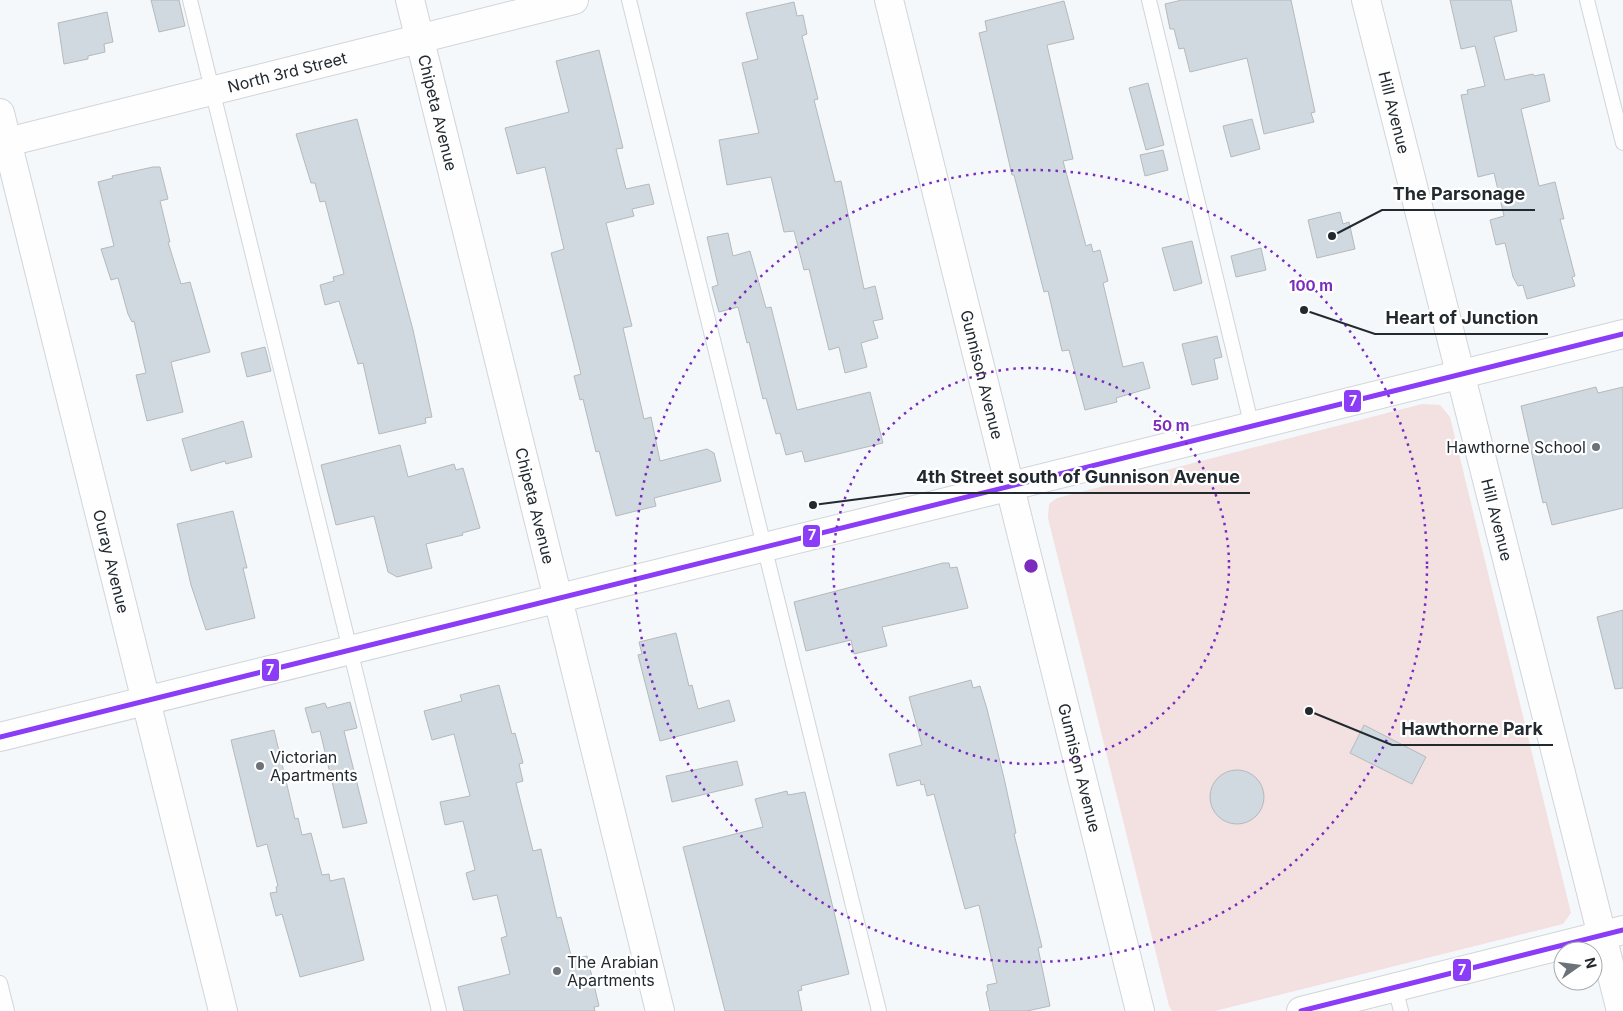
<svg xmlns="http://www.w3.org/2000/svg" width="1623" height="1011" viewBox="0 0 1623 1011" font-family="Inter,sans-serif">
	<rect width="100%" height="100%" fill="#f5f8fa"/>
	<path fill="#f3e0e0" d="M 1422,404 L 1440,405 L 1450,417 L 1571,913 L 1563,924 L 1215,1011 L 1172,1011 L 1169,1006 L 1048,518 L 1049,504 L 1057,498 Z"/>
	<g fill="#d1d9e0" stroke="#b4b9bc">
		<path d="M 151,0 L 179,0 L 185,26 L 159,32 Z"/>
		<path d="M 1182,0 L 1291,0 L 1315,112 L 1311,113 L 1314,122 L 1264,134 L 1247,58 L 1190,72 L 1184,48 L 1179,49 L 1174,29 L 1170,29 L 1165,4 Z"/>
		<path d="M 1450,0 L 1511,0 L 1517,31 L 1494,37 L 1505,80 L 1533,74 L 1534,76 L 1544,74 L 1550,101 L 1521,109 L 1539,186 L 1555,182 L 1564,219 L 1560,219 L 1575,276 L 1572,277 L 1575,286 L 1527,299 L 1523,285 L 1518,286 L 1513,277 L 1505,243 L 1496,245 L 1490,220 L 1504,216 L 1494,173 L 1478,177 L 1461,95 L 1468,94 L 1467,90 L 1485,86 L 1475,46 L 1461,49 Z"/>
		<path d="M 1064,1 L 1074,39 L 1047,45 L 1073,159 L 1063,161 L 1086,246 L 1091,244 L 1093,252 L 1100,250 L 1108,281 L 1103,283 L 1123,367 L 1143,362 L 1150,388 L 1116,398 L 1117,402 L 1085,410 L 1069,350 L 1062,351 L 1048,291 L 1044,292 L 1014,175 L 1012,175 L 979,33 L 987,31 L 985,21 Z"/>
		<path d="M 794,2 L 797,16 L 803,15 L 807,34 L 802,36 L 818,99 L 814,100 L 835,182 L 841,181 L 864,289 L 875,286 L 883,319 L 873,321 L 878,338 L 861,343 L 867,367 L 845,373 L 839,347 L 829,350 L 809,269 L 804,270 L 794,231 L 784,232 L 771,177 L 727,185 L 719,140 L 759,133 L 742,63 L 758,59 L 746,13 Z"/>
		<path d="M 107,12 L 113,42 L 104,44 L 105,52 L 88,56 L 88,59 L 64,64 L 58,23 Z"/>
		<path d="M 599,50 L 623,148 L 616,149 L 626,189 L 649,184 L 654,204 L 632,209 L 634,216 L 606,223 L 632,326 L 623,328 L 644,419 L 651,417 L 660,461 L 707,449 L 714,453 L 721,481 L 654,498 L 656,506 L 616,516 L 599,451 L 596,452 L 583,399 L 580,400 L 574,376 L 581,374 L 551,253 L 564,249 L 545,167 L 517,174 L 505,128 L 569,112 L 556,61 Z"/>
		<path d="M 1148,83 L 1164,145 L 1146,150 L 1129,88 Z"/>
		<path d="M 357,119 L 413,330 L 432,417 L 425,418 L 426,423 L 379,434 L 363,363 L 358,364 L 339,301 L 325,305 L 320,285 L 334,281 L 333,277 L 344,274 L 325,201 L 320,202 L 315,183 L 311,183 L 296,134 Z"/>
		<path d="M 1252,119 L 1260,149 L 1231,157 L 1223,126 Z"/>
		<path d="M 1163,150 L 1168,170 L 1145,176 L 1140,155 Z"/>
		<path d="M 153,167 L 160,167 L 168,199 L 160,201 L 170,242 L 168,242 L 181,284 L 190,282 L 210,352 L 171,362 L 183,412 L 147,421 L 136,375 L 146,373 L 134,321 L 132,322 L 128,314 L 118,278 L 111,280 L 101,249 L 114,246 L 98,182 L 113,178 L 112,176 Z"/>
		<path d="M 1340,212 L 1343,224 L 1349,222 L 1355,249 L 1317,258 L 1308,220 Z"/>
		<path d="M 728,233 L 733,256 L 750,251 L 766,308 L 771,307 L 797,410 L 870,392 L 883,443 L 805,462 L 802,451 L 786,455 L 780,433 L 776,434 L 766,398 L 763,399 L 749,342 L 747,343 L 738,307 L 719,312 L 712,287 L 718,285 L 707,237 Z"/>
		<path d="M 1192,241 L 1202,283 L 1174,291 L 1162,248 Z"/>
		<path d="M 1261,248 L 1266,270 L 1236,277 L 1231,256 Z"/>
		<path d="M 1217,336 L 1222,357 L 1214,359 L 1218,379 L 1192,385 L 1182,344 Z"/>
		<path d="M 265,347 L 271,371 L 247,377 L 241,353 Z"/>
		<path d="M 1596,387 L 1598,393 L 1623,387 L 1623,508 L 1552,525 L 1546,502 L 1543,503 L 1521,406 Z"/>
		<path d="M 243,421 L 252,457 L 226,464 L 225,461 L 191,471 L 182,439 Z"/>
		<path d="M 400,445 L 408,477 L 454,464 L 456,470 L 463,468 L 480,528 L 462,533 L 463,535 L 426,544 L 432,568 L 397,577 L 388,572 L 374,516 L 336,525 L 321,465 Z"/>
		<path d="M 233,511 L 247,568 L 243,568 L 255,618 L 206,630 L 191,585 L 177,524 Z"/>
		<path d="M 943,563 L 949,563 L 950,568 L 957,567 L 968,608 L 882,627 L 887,646 L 854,654 L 851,640 L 806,651 L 794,602 Z"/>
		<path d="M 1623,610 L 1623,688 L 1615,689 L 1597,617 Z"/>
		<path d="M 676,633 L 689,686 L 692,685 L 698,709 L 729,700 L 735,721 L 660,741 L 638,655 L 642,654 L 639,642 Z"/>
		<path d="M 971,680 L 973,688 L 980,686 L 987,709 L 1004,778 L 1016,833 L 1014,834 L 1042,947 L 1038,948 L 1050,1006 L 1027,1011 L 990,1011 L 986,992 L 988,991 L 987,985 L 997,983 L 979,905 L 965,909 L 934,794 L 927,796 L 924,784 L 921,785 L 920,780 L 897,786 L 889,754 L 922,745 L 909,697 Z"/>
		<path d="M 499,685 L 512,734 L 515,733 L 523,763 L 519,764 L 523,781 L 516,783 L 533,851 L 541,849 L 557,918 L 561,917 L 572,959 L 587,956 L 599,1006 L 594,1007 L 595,1011 L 464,1011 L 458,987 L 510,974 L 501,938 L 507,936 L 497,895 L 473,900 L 466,873 L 475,870 L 463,821 L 445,825 L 440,802 L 470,796 L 454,734 L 432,740 L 424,711 L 462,701 L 460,695 Z"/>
		<path d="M 350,702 L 357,728 L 344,731 L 367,823 L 343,828 L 320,731 L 312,733 L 305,708 L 325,703 L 327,708 Z"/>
		<path d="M 1364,725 L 1426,757 L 1412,784 L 1350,753 Z"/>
		<path d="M 274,730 L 295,819 L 298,818 L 302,835 L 311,833 L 322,875 L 329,874 L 330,881 L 344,878 L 364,960 L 300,977 L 282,914 L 276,916 L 270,893 L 277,892 L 276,887 L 278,886 L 267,844 L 257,847 L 231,740 Z"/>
		<path d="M 737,761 L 743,785 L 672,802 L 666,776 Z"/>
		<circle cx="1237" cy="797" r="27"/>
		<path d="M 787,791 L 788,795 L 805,792 L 849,974 L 801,986 L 802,990 L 798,991 L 802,1011 L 725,1011 L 683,847 L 763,827 L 755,799 Z"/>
	</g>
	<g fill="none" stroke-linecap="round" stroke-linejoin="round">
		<defs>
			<g id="service">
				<path d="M 190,0 L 439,1011"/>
				<path d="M 629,0 L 879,1011"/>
				<path d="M 1149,0 L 1252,427"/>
				<path d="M 1587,0 L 1623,143"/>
				<path d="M 0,983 L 7,1011"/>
				<path d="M 1395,987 L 1401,1011"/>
			</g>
			<g id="minor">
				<path id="s1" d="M 410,0 L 660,1011"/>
				<path id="s2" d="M 1366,0 L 1621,1011"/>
				<path id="s3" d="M 0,113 L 223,1011"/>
				<path id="s4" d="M 0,144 L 574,0"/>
			</g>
			<g id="tertiary">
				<path id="s5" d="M 889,0 L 1140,1011"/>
				<path d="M 0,737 L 1623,334"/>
				<path d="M 1301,1011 L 1623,930"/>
			</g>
		</defs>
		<use href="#service" stroke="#d0d5d9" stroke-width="16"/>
		<use href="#minor" stroke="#d0d5d9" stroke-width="30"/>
		<use href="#tertiary" stroke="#d0d5d9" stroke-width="30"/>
		<use href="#service" stroke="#fefefe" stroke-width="14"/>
		<use href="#minor" stroke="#fefefe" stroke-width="28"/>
		<use href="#tertiary" stroke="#fefefe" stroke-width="28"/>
		<defs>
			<g id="bus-1">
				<path d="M 0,737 L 1623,334"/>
				<path d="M 1301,1011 L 1623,930"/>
			</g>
		</defs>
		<use href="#bus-1" stroke="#fff" stroke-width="9"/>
		<use href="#bus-1" stroke="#8b3cf7" stroke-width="5"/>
	</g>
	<g fill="none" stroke="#7b2cbf" stroke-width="2.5" stroke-dasharray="2.5 5">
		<circle cx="1031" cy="566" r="198"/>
		<circle cx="1031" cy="566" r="396"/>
	</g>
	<g fill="#6c7277" stroke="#fff" stroke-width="2">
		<circle cx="1596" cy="447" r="5"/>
		<circle cx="260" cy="766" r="5"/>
		<circle cx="557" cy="971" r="5"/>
	</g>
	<g text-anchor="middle" stroke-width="4.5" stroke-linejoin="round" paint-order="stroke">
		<g font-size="16" fill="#222a30" stroke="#fff">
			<text dy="6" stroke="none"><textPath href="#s4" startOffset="296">North 3rd Street</textPath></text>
			<text dy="6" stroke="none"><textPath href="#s1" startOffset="116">Chipeta Avenue</textPath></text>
			<text dy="6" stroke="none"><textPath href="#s2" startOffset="116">Hill Avenue</textPath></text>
			<text dy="6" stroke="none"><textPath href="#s5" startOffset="386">Gunnison Avenue</textPath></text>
			<text dy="6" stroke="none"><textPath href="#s1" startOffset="521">Chipeta Avenue</textPath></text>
			<text dy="6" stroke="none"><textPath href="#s2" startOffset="536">Hill Avenue</textPath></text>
			<text dy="6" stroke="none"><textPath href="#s3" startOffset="462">Ouray Avenue</textPath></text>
			<text dy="6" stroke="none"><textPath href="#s5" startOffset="791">Gunnison Avenue</textPath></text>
		</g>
		<g font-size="16" fill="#222a30" stroke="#fff" text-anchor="start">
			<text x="1586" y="453" text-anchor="end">Hawthorne School</text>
			<text x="270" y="763">Victorian<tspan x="270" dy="18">Apartments</tspan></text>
			<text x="567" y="968">The Arabian<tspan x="567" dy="18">Apartments</tspan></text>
		</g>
	</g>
	<circle cx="1031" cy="566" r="8" fill="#7b2cbf" stroke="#fff" stroke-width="2.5"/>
	<g font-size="15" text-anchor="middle" font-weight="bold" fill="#7b2cbf" stroke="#fff" stroke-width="4.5" stroke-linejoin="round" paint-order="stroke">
		<text x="1311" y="291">100 m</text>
		<text x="1171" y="431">50 m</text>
	</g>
	<path fill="none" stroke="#222a30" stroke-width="2" d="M1332 236L1382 210H1535M1304 310L1375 334H1548M813 505L906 493H1250M1309 711L1392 745H1553"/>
	<g fill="#222a30" stroke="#fff" stroke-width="2">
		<circle cx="1332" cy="236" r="5"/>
		<circle cx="1304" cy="310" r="5"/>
		<circle cx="813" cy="505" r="5"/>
		<circle cx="1309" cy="711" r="5"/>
	</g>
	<g font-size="18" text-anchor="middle" font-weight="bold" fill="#222a30" stroke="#fff" stroke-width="4.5" stroke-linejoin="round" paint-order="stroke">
		<text x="1459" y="200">The Parsonage</text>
		<text x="1462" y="324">Heart of Junction</text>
		<text x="1078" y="483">4th Street south of Gunnison Avenue</text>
		<text x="1472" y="735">Hawthorne Park</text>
	</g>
	<g stroke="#fff" stroke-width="2">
		<rect x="1343" y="389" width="19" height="24" rx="5" fill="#8b3cf7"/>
		<rect x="802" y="524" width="19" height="24" rx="5" fill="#8b3cf7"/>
		<rect x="261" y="658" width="19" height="24" rx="5" fill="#8b3cf7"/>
		<rect x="1452" y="958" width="20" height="24" rx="5" fill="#8b3cf7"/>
	</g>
	<g font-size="14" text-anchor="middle" font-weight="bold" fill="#fff">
		<text x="1353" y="406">7</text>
		<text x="812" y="540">7</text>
		<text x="270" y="675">7</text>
		<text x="1462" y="975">7</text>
	</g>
	<g transform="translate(1578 966) rotate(76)"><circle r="24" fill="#ffffff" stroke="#a7aaac"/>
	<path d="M0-4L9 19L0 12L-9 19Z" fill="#6c7277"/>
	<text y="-8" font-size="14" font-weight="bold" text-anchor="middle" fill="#222a30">N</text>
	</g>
</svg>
